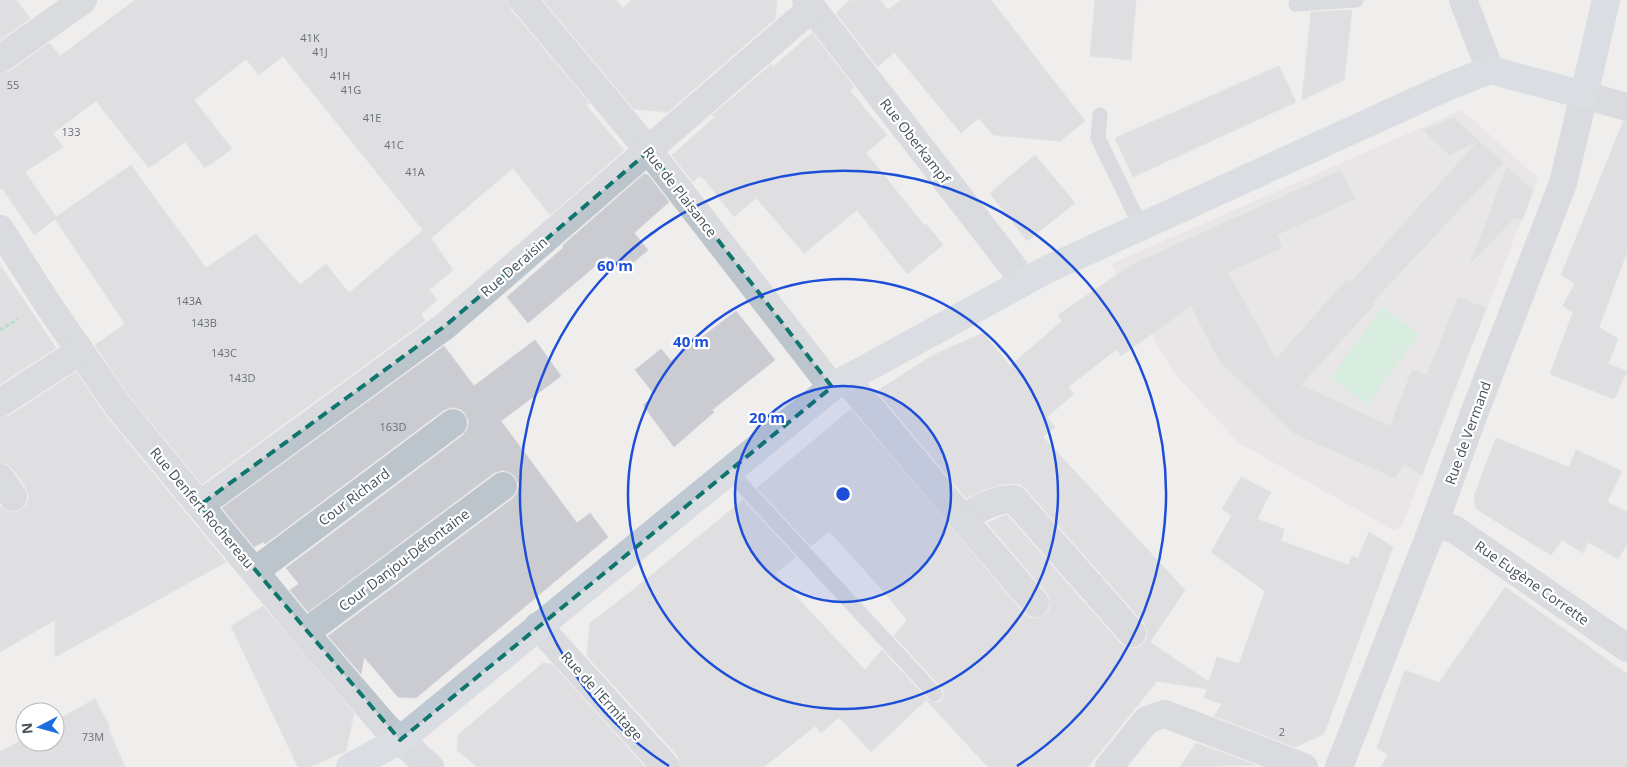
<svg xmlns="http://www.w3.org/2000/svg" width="1627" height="767" viewBox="0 0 1627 767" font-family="'Open Sans',sans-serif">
	<rect width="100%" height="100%" fill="#f0eded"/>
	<path fill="#e1dedf" d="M 1462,110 L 1538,178 L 1402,526 L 1395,531 L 1239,443 L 1174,373 L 1111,264 Z"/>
	<path fill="#bbeecf" d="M 1383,307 L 1419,335 L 1367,405 L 1330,378 Z"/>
	<g fill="#caccd2" stroke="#d1d3d9" fill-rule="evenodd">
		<path d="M 0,0 L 16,0 L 30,18 L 0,40 Z"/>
		<path d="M 135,0 L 508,0 L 511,10 L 590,104 L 585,104 L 624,150 L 550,215 L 513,168 L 431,238 L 453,270 L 429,290 L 437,300 L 421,314 L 425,321 L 202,484 L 130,397 L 95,345 L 125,324 L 55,219 L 34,235 L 2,188 L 0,190 L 0,74 L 9,72 L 49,43 L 60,56 ZM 283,56 L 423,230 L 349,293 L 326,264 L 300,285 L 256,234 L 206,268 L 131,165 L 56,217 L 25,172 L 63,147 L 53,133 L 96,101 L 149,168 L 185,142 L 205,168 L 232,149 L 194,100 L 246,59 L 259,75 Z"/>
		<path d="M 543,0 L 616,0 L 623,8 L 632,0 L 777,0 L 775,19 L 668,112 L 634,109 Z"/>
		<path d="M 850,0 L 880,0 L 888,10 L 901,0 L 991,0 L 1085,121 L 1060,141 L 993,135 L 979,118 L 961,133 L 894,52 L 878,67 L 836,13 Z"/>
		<path d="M 1095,0 L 1136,0 L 1131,60 L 1090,56 Z"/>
		<path d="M 1352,10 L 1344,80 L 1302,100 L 1311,12 Z"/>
		<path d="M 812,33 L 854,87 L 850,91 L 887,135 L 866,153 L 924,225 L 926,224 L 943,245 L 907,274 L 857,210 L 804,253 L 756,198 L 734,217 L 705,180 L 699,176 L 693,182 L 672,155 L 716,116 L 711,116 L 773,63 L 772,68 Z"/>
		<path d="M 1279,66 L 1296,102 L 1133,177 L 1115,138 Z"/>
		<path d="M 1454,118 L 1503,163 L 1373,302 L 1375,304 L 1301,385 L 1390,426 L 1412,370 L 1427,375 L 1458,297 L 1486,308 L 1422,475 L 1404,464 L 1395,478 L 1295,434 L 1219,361 L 1191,306 L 1121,356 L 1117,349 L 1068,387 L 1074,394 L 1047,417 L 1055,427 L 1043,437 L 1185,590 L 1150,642 L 1209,682 L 1217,657 L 1239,664 L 1265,591 L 1211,552 L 1232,515 L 1222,509 L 1241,477 L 1271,492 L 1257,519 L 1284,529 L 1281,541 L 1349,565 L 1352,556 L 1358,558 L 1369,532 L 1393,547 L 1324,734 L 1295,747 L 1214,716 L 1222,704 L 1204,698 L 1207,689 L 1157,681 L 1088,767 L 988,767 L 926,700 L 871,752 L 839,717 L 821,733 L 815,726 L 764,767 L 681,767 L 678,756 L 587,656 L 590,623 L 633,590 L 743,500 L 796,557 L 775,574 L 865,670 L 882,650 L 928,700 L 937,703 L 942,701 L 944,692 L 942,688 L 894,636 L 907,620 L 880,587 L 829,531 L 811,546 L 757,488 L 851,409 L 1024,614 L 1030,618 L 1037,618 L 1045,615 L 1050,608 L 1050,600 L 1047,593 L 987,523 L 1003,516 L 1007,515 L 1120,643 L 1127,648 L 1136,648 L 1142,645 L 1147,638 L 1147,629 L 1144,623 L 1026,489 L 1020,484 L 1004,484 L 988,488 L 966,498 L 877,391 L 933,355 L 983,333 L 1010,366 L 1062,321 L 1058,315 L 1131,265 L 1341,170 L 1355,199 L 1277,235 L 1282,248 L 1228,272 L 1276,359 L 1347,279 L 1351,282 L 1477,142 L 1449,155 L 1423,130 Z"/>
		<path d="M 1623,122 L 1627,122 L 1627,252 L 1599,327 L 1618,339 L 1608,364 L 1627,371 L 1614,399 L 1550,374 L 1573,312 L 1563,306 L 1575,283 L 1561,275 Z"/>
		<path d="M 1035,155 L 1075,203 L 1027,241 L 990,193 Z"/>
		<path d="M 1507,167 L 1533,190 L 1523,219 L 1515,218 L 1470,264 Z"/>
		<path d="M 644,174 L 648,175 L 669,202 L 634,233 L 648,250 L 621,273 L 607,256 L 528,323 L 507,297 L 563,248 L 563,245 Z"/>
		<path d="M 0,265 L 56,348 L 0,384 Z"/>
		<path d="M 736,311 L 775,360 L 712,410 L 714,412 L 674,447 L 643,405 L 655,395 L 635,370 L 661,349 L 671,361 Z"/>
		<path d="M 535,340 L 561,376 L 501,421 L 577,523 L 590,513 L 608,537 L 416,698 L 398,697 L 364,657 L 361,674 L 328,636 L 512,499 L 517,493 L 519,485 L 515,476 L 509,472 L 502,470 L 494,473 L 308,612 L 290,590 L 299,584 L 286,568 L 462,436 L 467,430 L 469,422 L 465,413 L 460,409 L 452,407 L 444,410 L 265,544 L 263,542 L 254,547 L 222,508 L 444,346 L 474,386 Z"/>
		<path d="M 76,372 L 106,416 L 226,562 L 55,657 L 55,620 L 0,652 L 0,506 L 7,511 L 15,512 L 21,510 L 27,504 L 29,496 L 26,488 L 13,469 L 7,464 L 0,463 L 0,418 L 9,416 Z"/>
		<path d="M 1496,438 L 1569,467 L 1576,450 L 1622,471 L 1607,502 L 1627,512 L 1627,544 L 1618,559 L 1588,542 L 1583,553 L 1562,540 L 1551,555 L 1476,509 L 1474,496 Z"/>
		<path d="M 1505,587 L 1627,674 L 1627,767 L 1381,767 L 1388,755 L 1377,748 L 1405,670 L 1439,683 Z"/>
		<path d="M 263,606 L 354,713 L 346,751 L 310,767 L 298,767 L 231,626 Z"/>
		<path d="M 543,663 L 552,664 L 645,767 L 477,767 L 457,750 L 458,735 Z"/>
		<path d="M 95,699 L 110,727 L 108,728 L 125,767 L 0,767 L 0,752 L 25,738 L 25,742 L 55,742 L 55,721 Z"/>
		<path d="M 1196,743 L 1256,765 L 1180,767 Z"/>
	</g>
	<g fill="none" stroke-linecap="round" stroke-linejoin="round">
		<path stroke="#74cba0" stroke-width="3" stroke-dasharray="4 2.5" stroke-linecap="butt" d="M 0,330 L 18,319"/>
		<g stroke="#bcc5cc" stroke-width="15">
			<path d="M 1296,4 L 1356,0"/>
			<path d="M 1100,115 L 1098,138 L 1141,227"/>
			<path d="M 729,471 L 935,694"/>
		</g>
		<g stroke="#bcc5cc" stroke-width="28">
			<path d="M 523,0 L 649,151 L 832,387"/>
			<path d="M 806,0 L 1014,268 L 1022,283"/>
			<path d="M 1463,0 L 1490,70"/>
			<path d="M 0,59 L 83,0"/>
			<path d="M 0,229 L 47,303 L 118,406 L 305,633 L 385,726 L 430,767"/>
			<path d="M 846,379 L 963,519 C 979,508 994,499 1014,499 L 1132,633"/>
			<path d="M 0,403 L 80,351"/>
			<path d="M 0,478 L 13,497"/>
			<path d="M 200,505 L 445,326 L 812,8"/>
			<path d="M 963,519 L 1035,603"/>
			<path d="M 1434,524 L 1454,529 L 1627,648"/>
			<path d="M 255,571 L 453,423"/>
			<path d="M 538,626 L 666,767"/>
			<path d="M 305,633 L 503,486"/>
			<path d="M 1109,767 L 1147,720 L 1165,714 L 1304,767"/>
			<path d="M 1339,767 L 1434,524 L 1475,411 L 1563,183 L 1584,95 L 1627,107"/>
		</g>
		<path stroke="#bec9d4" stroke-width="28" d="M 350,767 L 400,740 L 832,387 L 1046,270 L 1449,86 L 1490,70 L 1584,95 L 1606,0"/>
	</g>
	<path d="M0 0H1627V767H0ZM 649,151 L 832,387 L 400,740 L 200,505 L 445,326 Z" fill="#f0eded" fill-opacity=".55" fill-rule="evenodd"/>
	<path fill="none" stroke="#0f766e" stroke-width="4" stroke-dasharray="10 6" stroke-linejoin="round" d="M 649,151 L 832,387 L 400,740 L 200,505 L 445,326 Z"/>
	<circle cx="843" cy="494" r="108" fill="#1d4ed8" fill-opacity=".12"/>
	<g fill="none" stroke="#1d4ed8" stroke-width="2.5">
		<circle cx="843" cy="494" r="108"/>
		<circle cx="843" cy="494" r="215"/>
		<path d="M669 766A323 323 0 1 1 1017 766"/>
	</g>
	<g text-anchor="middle" stroke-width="4.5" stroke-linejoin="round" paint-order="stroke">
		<g font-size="11" fill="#677078">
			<text x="310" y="42">41K</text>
			<text x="320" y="56">41J</text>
			<text x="340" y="80">41H</text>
			<text x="13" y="89">55</text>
			<text x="351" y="94">41G</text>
			<text x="372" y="122">41E</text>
			<text x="71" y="136">133</text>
			<text x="394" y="149">41C</text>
			<text x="415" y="176">41A</text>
			<text x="189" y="305">143A</text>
			<text x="204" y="327">143B</text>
			<text x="224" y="357">143C</text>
			<text x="242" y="382">143D</text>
			<text x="393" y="431">163D</text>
			<text x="1282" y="736">2</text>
			<text x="93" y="741">73M</text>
		</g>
		<g font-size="14" fill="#46515a" stroke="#fff">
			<text transform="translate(915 141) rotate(52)" y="5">Rue Oberkampf</text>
			<text transform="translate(680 192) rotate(52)" y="5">Rue de Plaisance</text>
			<text transform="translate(514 267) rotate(-41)" y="5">Rue Deraisin</text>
			<text transform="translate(1468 433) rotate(-70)" y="5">Rue de Vermand</text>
			<text transform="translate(354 497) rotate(-37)" y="5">Cour Richard</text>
			<text transform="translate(202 508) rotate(50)" y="5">Rue Denfert Rochereau</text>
			<text transform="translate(404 560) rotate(-37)" y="5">Cour Danjou-Défontaine</text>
			<text transform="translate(1532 583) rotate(35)" y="5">Rue Eugène Corrette</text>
			<text transform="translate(602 696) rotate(48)" y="5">Rue de l'Ermitage</text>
		</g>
	</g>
	<circle cx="843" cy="494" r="8" fill="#1d4ed8" stroke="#fff" stroke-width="2.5"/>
	<g font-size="15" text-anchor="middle" font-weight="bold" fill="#1d4ed8" stroke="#fff" stroke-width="4.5" stroke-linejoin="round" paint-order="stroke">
		<text x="615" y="271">60 m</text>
		<text x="691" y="347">40 m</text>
		<text x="767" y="423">20 m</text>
	</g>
	<g transform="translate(40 727) rotate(264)"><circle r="24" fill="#ffffff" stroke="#b5b9bd"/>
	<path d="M0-4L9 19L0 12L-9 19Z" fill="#1b6fdc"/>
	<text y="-8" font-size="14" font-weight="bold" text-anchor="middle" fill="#46515a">N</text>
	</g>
</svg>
